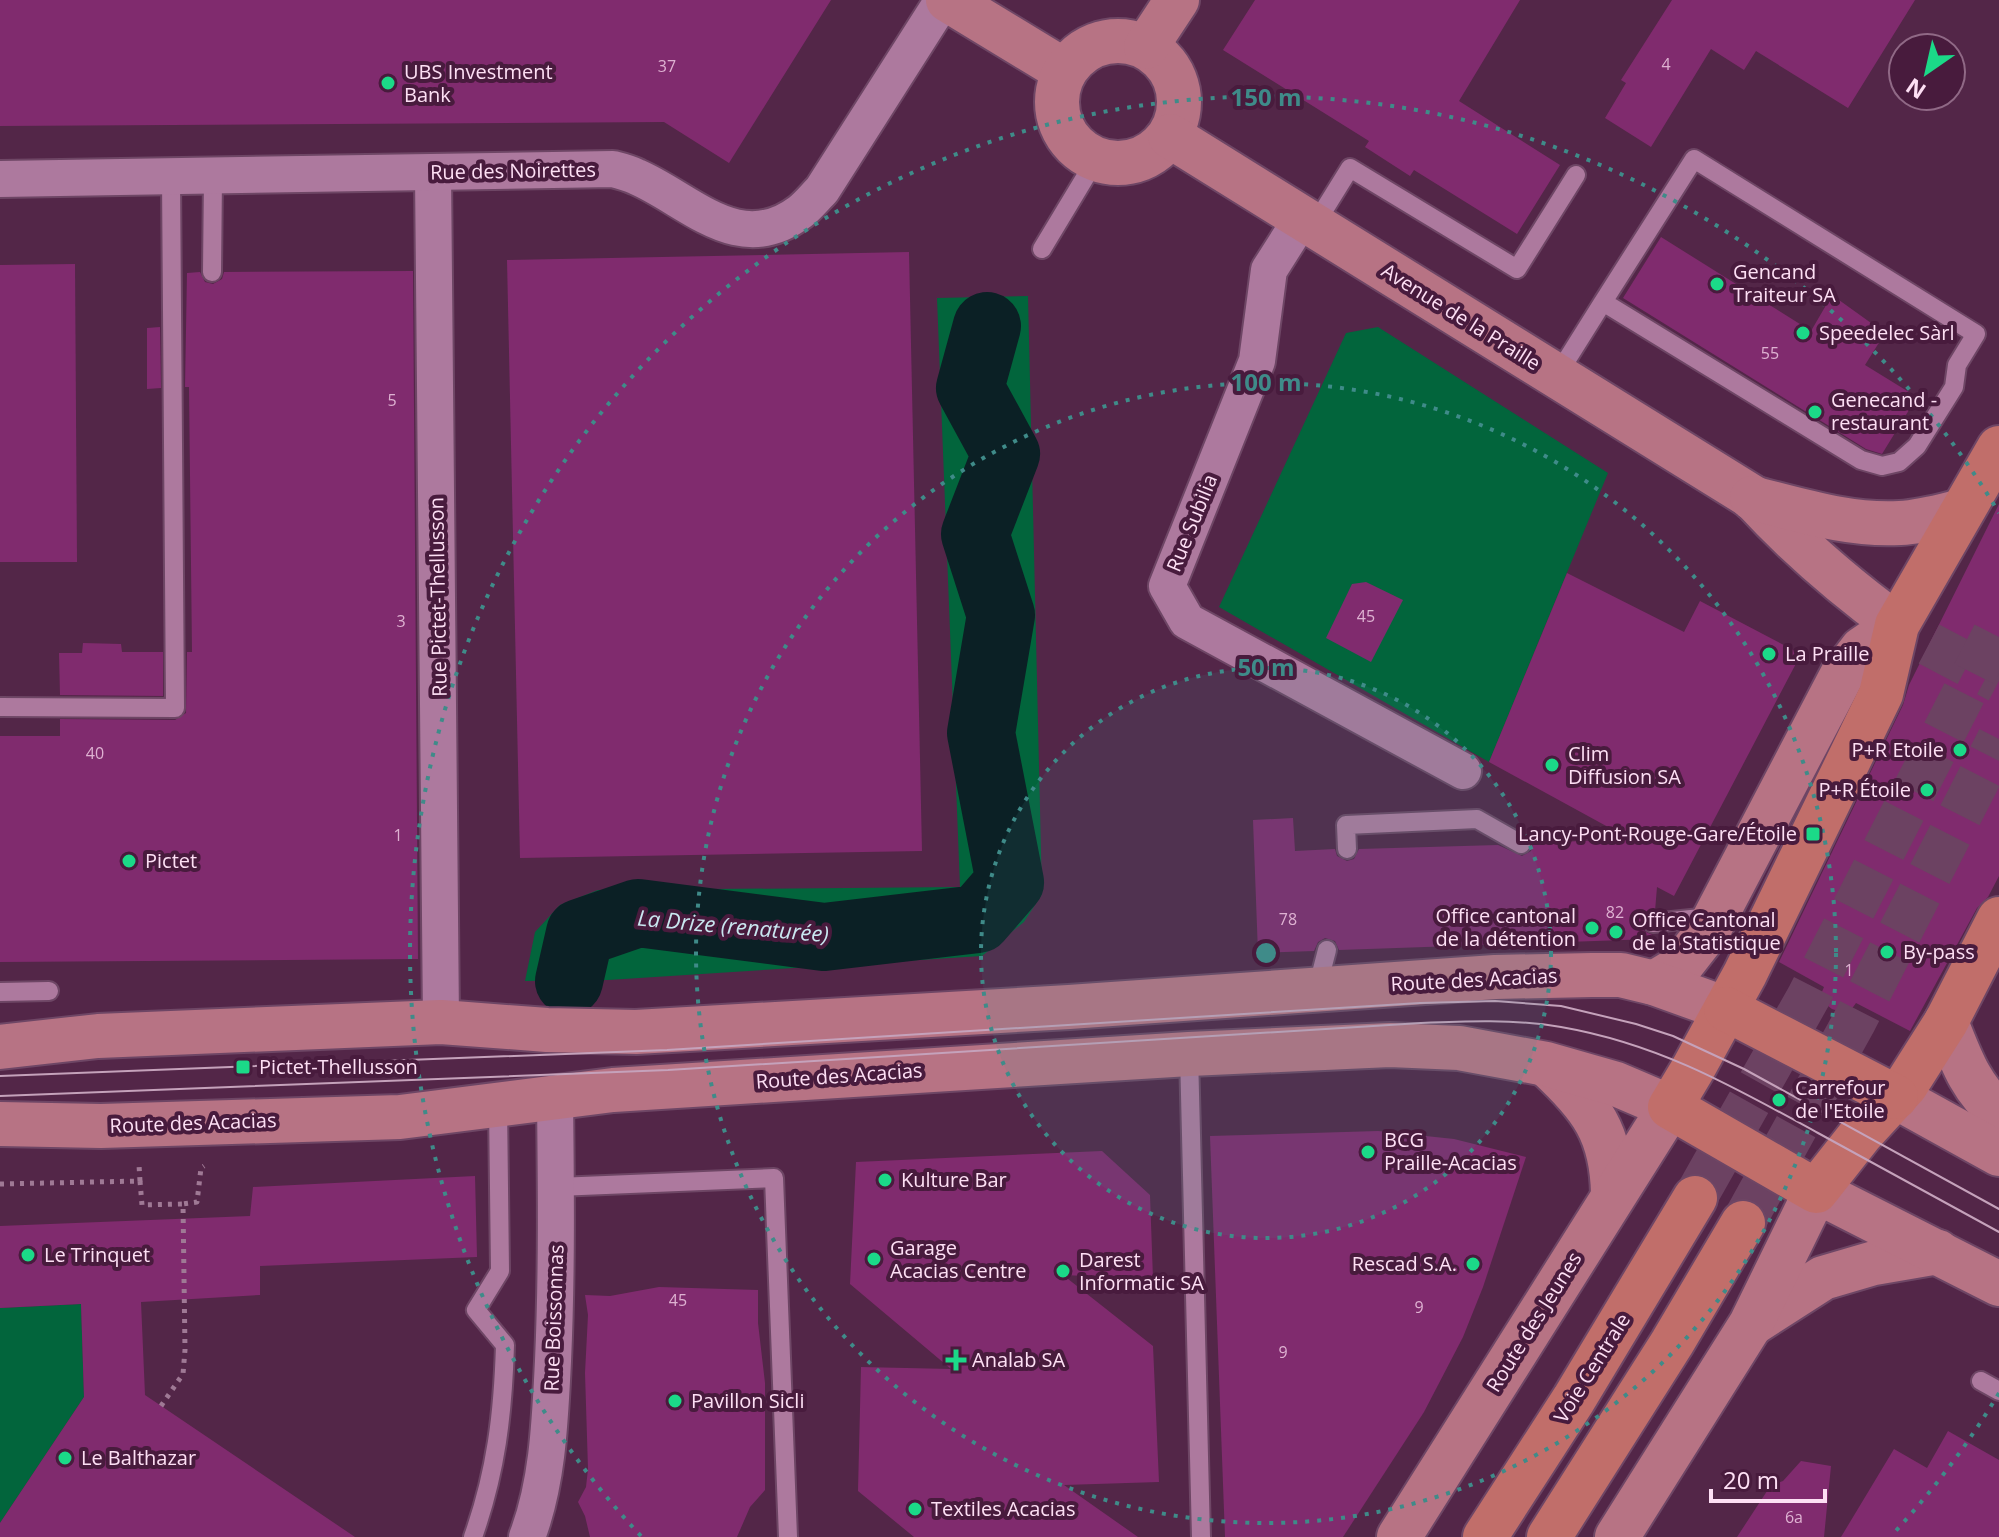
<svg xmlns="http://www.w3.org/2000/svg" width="1999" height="1537" viewBox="0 0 1999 1537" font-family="'Open Sans',sans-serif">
	<rect width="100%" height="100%" fill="#532648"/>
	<g fill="#02653c">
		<path d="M 1028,296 L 1042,894 L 1024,922 L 982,956 L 608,980 L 525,981 L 535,932 L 560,905 L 598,890 L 960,887 L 937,298 Z"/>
		<path d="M 1378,327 L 1608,473 L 1489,762 L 1219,607 L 1346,333 Z"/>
		<path d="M 81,1304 L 84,1397 L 0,1523 L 0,1308 Z"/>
	</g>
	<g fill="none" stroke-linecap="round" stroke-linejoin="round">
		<path stroke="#0b2025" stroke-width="68" d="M 569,981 L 580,933 L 638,913 L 824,937 L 978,919 L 1010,882 L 981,733 L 1001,615 L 975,534 L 1006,454 L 970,388 L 987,326"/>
	</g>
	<g fill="#802b6e">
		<path d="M 0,0 L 831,0 L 729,163 L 664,122 L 0,126 Z"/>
		<path d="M 1255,0 L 1520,0 L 1459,101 L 1560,165 L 1517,234 L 1414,170 L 1410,176 L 1365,147 L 1369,141 L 1223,50 Z"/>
		<path d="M 1672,0 L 1915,0 L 1848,108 L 1756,51 L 1744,70 L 1711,49 L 1651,147 L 1605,118 L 1626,83 L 1621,80 Z"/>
		<path d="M 1661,237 L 1811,331 L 1832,295 L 1885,333 L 1865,365 L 1917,397 L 1882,454 L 1866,449 L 1623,298 Z"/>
		<path d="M 909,252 L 922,851 L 520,858 L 507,260 Z"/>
		<path d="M 75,264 L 77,562 L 0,562 L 0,265 Z"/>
		<path d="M 413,271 L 418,959 L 0,962 L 0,736 L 60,736 L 60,719 L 175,720 L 186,713 L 187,652 L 192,652 L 189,387 L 185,387 L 187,273 L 200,272 L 205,282 L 213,284 L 222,279 L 224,272 Z"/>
		<path d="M 160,327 L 161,388 L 147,389 L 147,328 Z"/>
		<path d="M 1999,504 L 1999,876 L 1988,897 L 1977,908 L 1910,1031 L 1856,1003 L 1848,1014 L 1832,1009 L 1819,999 L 1824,987 L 1779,962 L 1903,705 L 1909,685 Z"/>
		<path d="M 1567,573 L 1684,632 L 1700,601 L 1801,654 L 1674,896 L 1657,887 L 1655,911 L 1645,914 L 1641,923 L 1644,931 L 1652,935 L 1652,939 L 1339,950 L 1335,941 L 1325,938 L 1318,942 L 1314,951 L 1258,953 L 1253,820 L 1293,818 L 1295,851 L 1335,849 L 1337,856 L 1347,861 L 1354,859 L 1359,849 L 1498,845 L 1522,856 L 1531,851 L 1533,843 L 1630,839 L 1489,762 Z"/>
		<path d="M 1366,582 L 1403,600 L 1371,662 L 1326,638 L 1352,584 Z"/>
		<path d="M 83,643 L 121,644 L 122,652 L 163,652 L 163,696 L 60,695 L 59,653 L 82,653 Z"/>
		<path d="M 1378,1131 L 1454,1139 L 1526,1157 L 1483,1287 L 1463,1337 L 1424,1412 L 1343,1537 L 1225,1537 L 1210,1136 Z"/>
		<path d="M 1102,1151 L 1150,1195 L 1153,1279 L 1063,1275 L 1153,1346 L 1159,1482 L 1064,1485 L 1138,1537 L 914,1537 L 858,1491 L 861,1367 L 951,1369 L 850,1284 L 856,1162 Z"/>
		<path d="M 475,1176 L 477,1257 L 260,1266 L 260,1295 L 141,1302 L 145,1395 L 355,1537 L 0,1537 L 0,1523 L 84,1397 L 81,1304 L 0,1308 L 0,1226 L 250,1216 L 253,1187 Z"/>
		<path d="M 659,1287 L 758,1290 L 758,1323 L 765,1383 L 765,1490 L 750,1507 L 737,1537 L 590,1537 L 585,1516 L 578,1502 L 586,1487 L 588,1469 L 585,1373 L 588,1315 L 585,1295 L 610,1296 Z"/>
		<path d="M 1948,1431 L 1999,1460 L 1999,1537 L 1841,1537 L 1894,1449 L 1927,1468 Z"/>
		<path d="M 1801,1461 L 1831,1466 L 1824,1537 L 1737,1537 L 1771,1485 L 1783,1481 Z"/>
	</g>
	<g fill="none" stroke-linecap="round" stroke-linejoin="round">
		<g stroke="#6c4262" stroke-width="44" stroke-dasharray="44 22" stroke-linecap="butt">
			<path d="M 1929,644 L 1999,681"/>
			<path d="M 1695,1198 L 1809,996 L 1999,625"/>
			<path d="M 1743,1223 L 1855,1020 L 1999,739"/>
		</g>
		<defs>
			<g id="lane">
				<path d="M 1314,226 L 1350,168 L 1517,269 L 1576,175"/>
				<path d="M 1042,249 L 1095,161"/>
				<path d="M 212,272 L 213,177"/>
				<path d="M 1556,377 L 1603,302 L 1861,460 L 1882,466 L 1899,462 L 1917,446 L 1954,387 L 1957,365 L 1976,334 L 1694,159 L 1603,302"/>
				<path d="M 0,707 L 175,708 L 171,177"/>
				<path d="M 1347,849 L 1346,825 L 1477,819 L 1521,844"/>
				<path d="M 1653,923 L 1710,917"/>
				<path d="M 1317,989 L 1327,950"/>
				<path d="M 0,992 L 49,991"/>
				<path d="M 1189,1054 L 1201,1537"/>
				<path d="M 557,1187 L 774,1178 L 788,1537"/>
				<path d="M 1981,1381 L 1999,1391"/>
				<path d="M 473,1537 C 496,1472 503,1414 505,1345 L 476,1310 L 500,1271 L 498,1105"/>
			</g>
			<g id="street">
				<path d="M 433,173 L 441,1022"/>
				<path d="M 0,179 L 613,169 C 621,171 629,173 637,177 C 690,200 739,258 800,212 C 808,206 815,197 822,190 L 943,0"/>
				<path d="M 1302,218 L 1269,270 L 1257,361 L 1167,586 L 1187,621 L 1463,771"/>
				<path d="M 527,1537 C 548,1482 550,1420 553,1361 C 557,1273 556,1185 555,1097"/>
			</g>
			<g id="secondary">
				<path d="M 948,0 L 1065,71"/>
				<circle cx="1118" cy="102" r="61"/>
				<path d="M 1146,47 L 1177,0"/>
				<path d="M 1170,136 L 1752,497 C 1796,545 1845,587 1897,625 L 1862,649 L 1842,675 L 1708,931 L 1679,968 L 1654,983"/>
				<path d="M 1752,498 C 1800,510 1850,526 1900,523 C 1922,522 1942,516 1962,511"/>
				<path d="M 1946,1022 C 1959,1054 1970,1089 1999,1111"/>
				<path d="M 0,1047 L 98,1036 L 441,1022 L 547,1030 L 636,1032 L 1069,1007 L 1495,977 L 1592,975 L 1621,975 L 1654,983 L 1726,1009"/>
				<path d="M 1548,1066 C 1591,1106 1612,1133 1613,1194"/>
				<path d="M 1896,1097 L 1999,1154"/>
				<path d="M 0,1124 L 101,1126 L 400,1117 L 613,1090 L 1189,1054 L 1390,1045 L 1459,1048 L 1546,1064 L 1616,1084 L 1670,1107 L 1399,1537"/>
				<path d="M 1753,1323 L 1823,1278 L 1874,1263 L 1938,1252"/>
				<path d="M 1617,1537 L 1751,1324 L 1816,1191 L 1999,1284"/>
			</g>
			<g id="primary">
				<path d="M 1999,448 L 1897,625 L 1881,694 L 1745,974 L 1694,1067 L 1670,1107 L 1816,1191 L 1861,1134 L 1906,1085 L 1946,1022 L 1999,919"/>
				<path d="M 1726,1009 L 1896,1097"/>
				<path d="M 1485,1537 L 1574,1399 L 1695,1198"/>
				<path d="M 1549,1537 L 1672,1343 L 1743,1223"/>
			</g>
		</defs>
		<use href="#lane" stroke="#6e4665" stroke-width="22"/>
		<use href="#street" stroke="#6e4665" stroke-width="40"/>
		<use href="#secondary" stroke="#6e4665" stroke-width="48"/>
		<use href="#primary" stroke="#6e4665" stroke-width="48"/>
		<g stroke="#9f7995" stroke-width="5" stroke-dasharray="4 6" stroke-linecap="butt">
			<path d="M 140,1181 L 142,1205 L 183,1204"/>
			<path d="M 0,1184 L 140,1181 L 139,1165"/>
			<path d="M 161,1406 L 183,1374 L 185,1350 L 183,1204 L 197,1202 L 201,1168 L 204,1166"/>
		</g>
		<use href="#lane" stroke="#ad799e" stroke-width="18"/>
		<use href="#street" stroke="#ad799e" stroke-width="36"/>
		<use href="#secondary" stroke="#b77384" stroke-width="44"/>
		<use href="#primary" stroke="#c16e6a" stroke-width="44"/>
		<g stroke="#c5a2bb" stroke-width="2">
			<path d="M 0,1076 L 667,1050 L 1420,1003 L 1495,1001 L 1561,1006 L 1636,1024 L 1673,1036 L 1744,1069 L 1999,1209"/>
			<path d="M 0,1096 L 668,1070 L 1421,1023 C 1467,1021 1514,1019 1561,1027 C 1659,1044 1732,1086 1818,1133 C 1878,1166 1939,1199 1999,1232"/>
		</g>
	</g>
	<circle cx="1266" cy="953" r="285" fill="#3f8b89" fill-opacity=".12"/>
	<g fill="none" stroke="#3f8b89" stroke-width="4" stroke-dasharray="4 8">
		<circle cx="1266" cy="953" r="285"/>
		<circle cx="1266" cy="953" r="570"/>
		<path d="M1999 1393A855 855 0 0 1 1891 1536M641 1536A855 855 0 1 1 1999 513"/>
	</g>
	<g fill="#1bd988" stroke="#481b3d" stroke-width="3">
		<circle cx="388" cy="83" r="8"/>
		<circle cx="1717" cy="284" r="8"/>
		<circle cx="1803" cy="333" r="8"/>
		<circle cx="1815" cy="412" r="8"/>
		<circle cx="1769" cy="654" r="8"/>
		<circle cx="1960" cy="750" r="8"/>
		<circle cx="1552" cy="765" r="8"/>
		<circle cx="1927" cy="790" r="8"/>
		<rect x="1805" y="826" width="16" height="16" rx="4"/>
		<circle cx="129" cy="861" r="8"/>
		<circle cx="1592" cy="928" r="8"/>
		<circle cx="1616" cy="932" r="8"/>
		<circle cx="1887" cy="952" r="8"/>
		<rect x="235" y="1059" width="16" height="16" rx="4"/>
		<circle cx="1779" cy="1100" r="8"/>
		<circle cx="1368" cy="1152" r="8"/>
		<circle cx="885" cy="1180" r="8"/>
		<circle cx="28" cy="1255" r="8"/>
		<circle cx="874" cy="1259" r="8"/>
		<circle cx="1473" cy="1264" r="8"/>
		<circle cx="1063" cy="1271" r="8"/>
		<path d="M952 1348h8v8h8v8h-8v8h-8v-8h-8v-8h8z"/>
		<circle cx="675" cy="1401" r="8"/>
		<circle cx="65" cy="1458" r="8"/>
		<circle cx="915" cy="1509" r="8"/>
	</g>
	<g text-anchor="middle" stroke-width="8" stroke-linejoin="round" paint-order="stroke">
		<g font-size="16" fill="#deb2d2">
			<text x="1666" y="70">4</text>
			<text x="667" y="72">37</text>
			<text x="1770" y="359">55</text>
			<text x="392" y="406">5</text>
			<text x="1366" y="622">45</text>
			<text x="401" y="627">3</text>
			<text x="95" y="759">40</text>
			<text x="398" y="841">1</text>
			<text x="1615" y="918">82</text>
			<text x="1288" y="925">78</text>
			<text x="1849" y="976">1</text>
			<text x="678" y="1306">45</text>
			<text x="1419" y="1313">9</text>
			<text x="1283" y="1358">9</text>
			<text x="1794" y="1523">6a</text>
		</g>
		<g font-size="20" fill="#fddff4" stroke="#481b3d" text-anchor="start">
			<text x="404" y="79">UBS Investment<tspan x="404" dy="23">Bank</tspan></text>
			<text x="1733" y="279">Gencand<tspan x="1733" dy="23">Traiteur SA</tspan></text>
			<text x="1819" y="340">Speedelec Sàrl</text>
			<text x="1831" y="407">Genecand -<tspan x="1831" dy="23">restaurant</tspan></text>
			<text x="1785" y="661">La Praille</text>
			<text x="1944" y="757" text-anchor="end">P+R Etoile</text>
			<text x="1568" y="761">Clim<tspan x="1568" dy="23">Diffusion SA</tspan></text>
			<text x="1911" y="797" text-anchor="end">P+R Étoile</text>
			<text x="1797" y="841" text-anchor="end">Lancy-Pont-Rouge-Gare/Étoile</text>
			<text x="145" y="868">Pictet</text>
			<text x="1576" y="923" text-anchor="end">Office cantonal<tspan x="1576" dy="23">de la détention</tspan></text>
			<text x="1632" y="927">Office Cantonal<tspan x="1632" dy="23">de la Statistique</tspan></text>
			<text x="1903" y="959">By-pass</text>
			<text x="259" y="1074">Pictet-Thellusson</text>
			<text x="1795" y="1095">Carrefour<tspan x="1795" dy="23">de l'Etoile</tspan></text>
			<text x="1384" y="1147">BCG<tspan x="1384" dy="23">Praille-Acacias</tspan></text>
			<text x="901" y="1187">Kulture Bar</text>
			<text x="890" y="1255">Garage<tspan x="890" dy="23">Acacias Centre</tspan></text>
			<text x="44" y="1262">Le Trinquet</text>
			<text x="1079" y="1267">Darest<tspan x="1079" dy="23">Informatic SA</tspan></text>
			<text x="1457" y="1271" text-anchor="end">Rescad S.A.</text>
			<text x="972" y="1367">Analab SA</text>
			<text x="691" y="1408">Pavillon Sicli</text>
			<text x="81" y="1465">Le Balthazar</text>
			<text x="931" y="1516">Textiles Acacias</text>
		</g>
		<g font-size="20" fill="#fddff4" stroke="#481b3d">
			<text transform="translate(513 171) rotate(-1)" y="7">Rue des Noirettes</text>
			<text transform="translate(1461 317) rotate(32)" y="7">Avenue de la Praille</text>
			<text transform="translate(1192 523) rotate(-68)" y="7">Rue Subilia</text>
			<text transform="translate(438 597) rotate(-91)" y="7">Rue Pictet-Thellusson</text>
			<text transform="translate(1474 980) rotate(-3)" y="7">Route des Acacias</text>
			<text transform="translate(839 1076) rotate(-4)" y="7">Route des Acacias</text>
			<text transform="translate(193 1123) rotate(-2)" y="7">Route des Acacias</text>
			<text transform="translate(554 1318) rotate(-88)" y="7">Rue Boissonnas</text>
			<text transform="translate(1534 1322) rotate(-58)" y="7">Route des Jeunes</text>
			<text transform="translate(1592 1368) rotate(-58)" y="7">Voie Centrale</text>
		</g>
		<g font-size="22" font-style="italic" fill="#c9e7f0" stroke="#481b3d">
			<text transform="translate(733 926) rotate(5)" y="8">La Drize (renaturée)</text>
		</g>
	</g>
	<circle cx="1266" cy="953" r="12" fill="#3f8b89" stroke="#481b3d" stroke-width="4"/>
	<g font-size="24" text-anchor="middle" font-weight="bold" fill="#3f8b89" stroke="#481b3d" stroke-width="8" stroke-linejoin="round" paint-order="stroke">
		<text x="1266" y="106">150 m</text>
		<text x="1266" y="391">100 m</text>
		<text x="1266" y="676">50 m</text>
	</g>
	<g transform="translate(1927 72) rotate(214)"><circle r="38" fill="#481b3d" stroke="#906986" stroke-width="2"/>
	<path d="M0-6L14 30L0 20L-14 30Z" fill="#1bd988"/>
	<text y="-12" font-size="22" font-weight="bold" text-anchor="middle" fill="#fddff4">N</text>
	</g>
	<path d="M1711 1489v12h114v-12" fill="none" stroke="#fddff4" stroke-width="4"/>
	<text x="1723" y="1489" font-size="24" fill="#fddff4" stroke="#481b3d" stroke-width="6" paint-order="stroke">20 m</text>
</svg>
